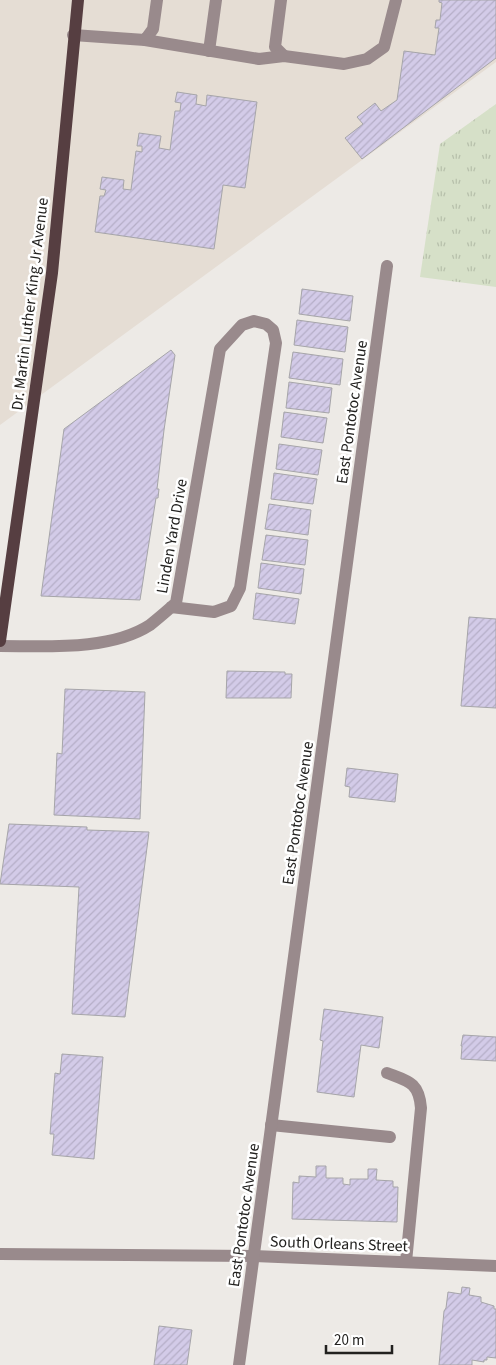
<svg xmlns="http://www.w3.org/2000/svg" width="496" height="1365" viewBox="0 0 496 1365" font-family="'Source Sans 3',sans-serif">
	<defs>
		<pattern id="grass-tufts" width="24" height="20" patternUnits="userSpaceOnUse" patternTransform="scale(1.25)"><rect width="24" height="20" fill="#d6e0c8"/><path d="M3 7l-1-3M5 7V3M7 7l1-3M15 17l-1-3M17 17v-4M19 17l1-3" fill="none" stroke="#b7c0ab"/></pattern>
		<pattern id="building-hatch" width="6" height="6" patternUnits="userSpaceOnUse" patternTransform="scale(1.25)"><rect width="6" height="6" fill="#d3cbe8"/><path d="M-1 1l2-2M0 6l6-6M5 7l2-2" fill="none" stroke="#b5aec7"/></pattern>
	</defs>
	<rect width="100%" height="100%" fill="#edeae6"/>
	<path fill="#e5ddd4" d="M 0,0 L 496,0 L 496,62 L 0,425 Z"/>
	<path fill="url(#grass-tufts)" d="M 496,104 L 496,287 L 420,277 L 440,144 Z"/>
	<g fill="url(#building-hatch)" stroke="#a6a5a9">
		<path d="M 439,0 L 496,0 L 496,58 L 362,159 L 345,138 L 363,124 L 357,117 L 375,103 L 381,111 L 397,100 L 404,51 L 435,55 L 439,28 L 435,28 L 436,20 L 440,20 L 442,3 L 439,2 Z"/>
		<path d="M 177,92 L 197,95 L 196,104 L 206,106 L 207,95 L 257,102 L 245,188 L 223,185 L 214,249 L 95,232 L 100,196 L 104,196 L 106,190 L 100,189 L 102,177 L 124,180 L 123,189 L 131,190 L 136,151 L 142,152 L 142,146 L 137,146 L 139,133 L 161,136 L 159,148 L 170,150 L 175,111 L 180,111 L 181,103 L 175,102 Z"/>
		<path d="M 302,289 L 353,296 L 350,321 L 299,314 Z"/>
		<path d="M 297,320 L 348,327 L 345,352 L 294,345 Z"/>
		<path d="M 171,350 L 175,355 L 164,430 L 157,489 L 159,489 L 158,498 L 156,498 L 140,600 L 41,596 L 64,429 Z"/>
		<path d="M 293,352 L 343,359 L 340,385 L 289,378 Z"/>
		<path d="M 289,382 L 332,388 L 329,413 L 286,408 Z"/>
		<path d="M 284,412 L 327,418 L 323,443 L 281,437 Z"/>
		<path d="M 279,444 L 322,450 L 318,475 L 276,469 Z"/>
		<path d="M 274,473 L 317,479 L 313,504 L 271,499 Z"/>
		<path d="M 269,504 L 311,510 L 308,535 L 265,529 Z"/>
		<path d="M 266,535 L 308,540 L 305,565 L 262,560 Z"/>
		<path d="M 261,563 L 304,569 L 301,594 L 258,588 Z"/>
		<path d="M 256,593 L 299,599 L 295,624 L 253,619 Z"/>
		<path d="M 469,617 L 496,619 L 496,708 L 461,706 Z"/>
		<path d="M 227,671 L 285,672 L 285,674 L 292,674 L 291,698 L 226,698 Z"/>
		<path d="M 65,689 L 145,692 L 140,819 L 54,815 L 57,753 L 62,754 Z"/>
		<path d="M 347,768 L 398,774 L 395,802 L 349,797 L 350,787 L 345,786 Z"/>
		<path d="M 9,824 L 87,827 L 87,830 L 149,832 L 125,1017 L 72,1014 L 79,887 L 0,884 Z"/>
		<path d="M 324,1009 L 383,1017 L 379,1048 L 361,1045 L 354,1097 L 317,1092 L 323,1041 L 320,1040 Z"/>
		<path d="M 463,1035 L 496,1037 L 496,1061 L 461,1059 L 462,1046 L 461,1046 Z"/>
		<path d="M 62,1054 L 103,1057 L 94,1159 L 52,1155 L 54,1134 L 50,1134 L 55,1073 L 60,1074 Z"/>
		<path d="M 316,1166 L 326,1166 L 326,1178 L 343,1178 L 343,1184 L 350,1185 L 350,1179 L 368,1179 L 368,1169 L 377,1169 L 376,1180 L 393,1181 L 393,1187 L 398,1187 L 397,1222 L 292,1219 L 293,1182 L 299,1183 L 299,1176 L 316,1177 Z"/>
		<path d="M 462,1287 L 470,1288 L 469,1295 L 481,1297 L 481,1302 L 494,1306 L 494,1309 L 496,1309 L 496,1358 L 487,1357 L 487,1360 L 484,1360 L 484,1362 L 472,1360 L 472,1365 L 439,1365 L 444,1311 L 446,1308 L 448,1292 L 461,1294 Z"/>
		<path d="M 159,1326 L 192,1330 L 187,1365 L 154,1365 Z"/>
	</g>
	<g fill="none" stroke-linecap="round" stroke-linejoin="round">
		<g stroke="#998a8c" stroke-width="12">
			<path d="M 281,0 L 275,47 L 284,56"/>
			<path d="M 73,35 L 145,40 L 153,29 L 157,0"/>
			<path d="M 145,40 L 259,59 L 284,56 L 344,64 L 367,59 L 384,47 L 396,0"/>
			<path d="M 209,51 L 216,0"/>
			<path d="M 0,646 C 46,646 110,651 150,625 C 159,618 168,610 176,603 L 220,349 L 242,325 L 254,321 L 266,324 L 273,330 L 276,343 L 240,588 L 231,606 L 214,612 L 171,607"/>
			<path d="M 387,1073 C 408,1081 419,1082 421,1108 L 406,1262"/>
			<path d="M 271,1125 L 390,1137"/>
			<path d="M 0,1254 L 253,1256 L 496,1266"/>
			<path d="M 239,1365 L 387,266"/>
		</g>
		<path stroke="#563e41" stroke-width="12" d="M 0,641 L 52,273 L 78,0"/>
	</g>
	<g text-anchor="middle" stroke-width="5" stroke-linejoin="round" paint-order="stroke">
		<g font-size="16" fill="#22211f" stroke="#fff">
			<text transform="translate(29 304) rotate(-83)" y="6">Dr. Martin Luther King Jr Avenue</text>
			<text transform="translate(351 412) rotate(-82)" y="6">East Pontotoc Avenue</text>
			<text transform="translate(171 536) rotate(-80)" y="6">Linden Yard Drive</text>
			<text transform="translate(297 813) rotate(-82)" y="6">East Pontotoc Avenue</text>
			<text transform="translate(243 1215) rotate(-82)" y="6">East Pontotoc Avenue</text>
			<text transform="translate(339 1243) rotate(2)" y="6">South Orleans Street</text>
		</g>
	</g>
	<path d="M326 1345v8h66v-8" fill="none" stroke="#22211f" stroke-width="2.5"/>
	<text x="334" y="1345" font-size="15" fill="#22211f" stroke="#ffffff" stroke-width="4" paint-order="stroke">20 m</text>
</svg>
